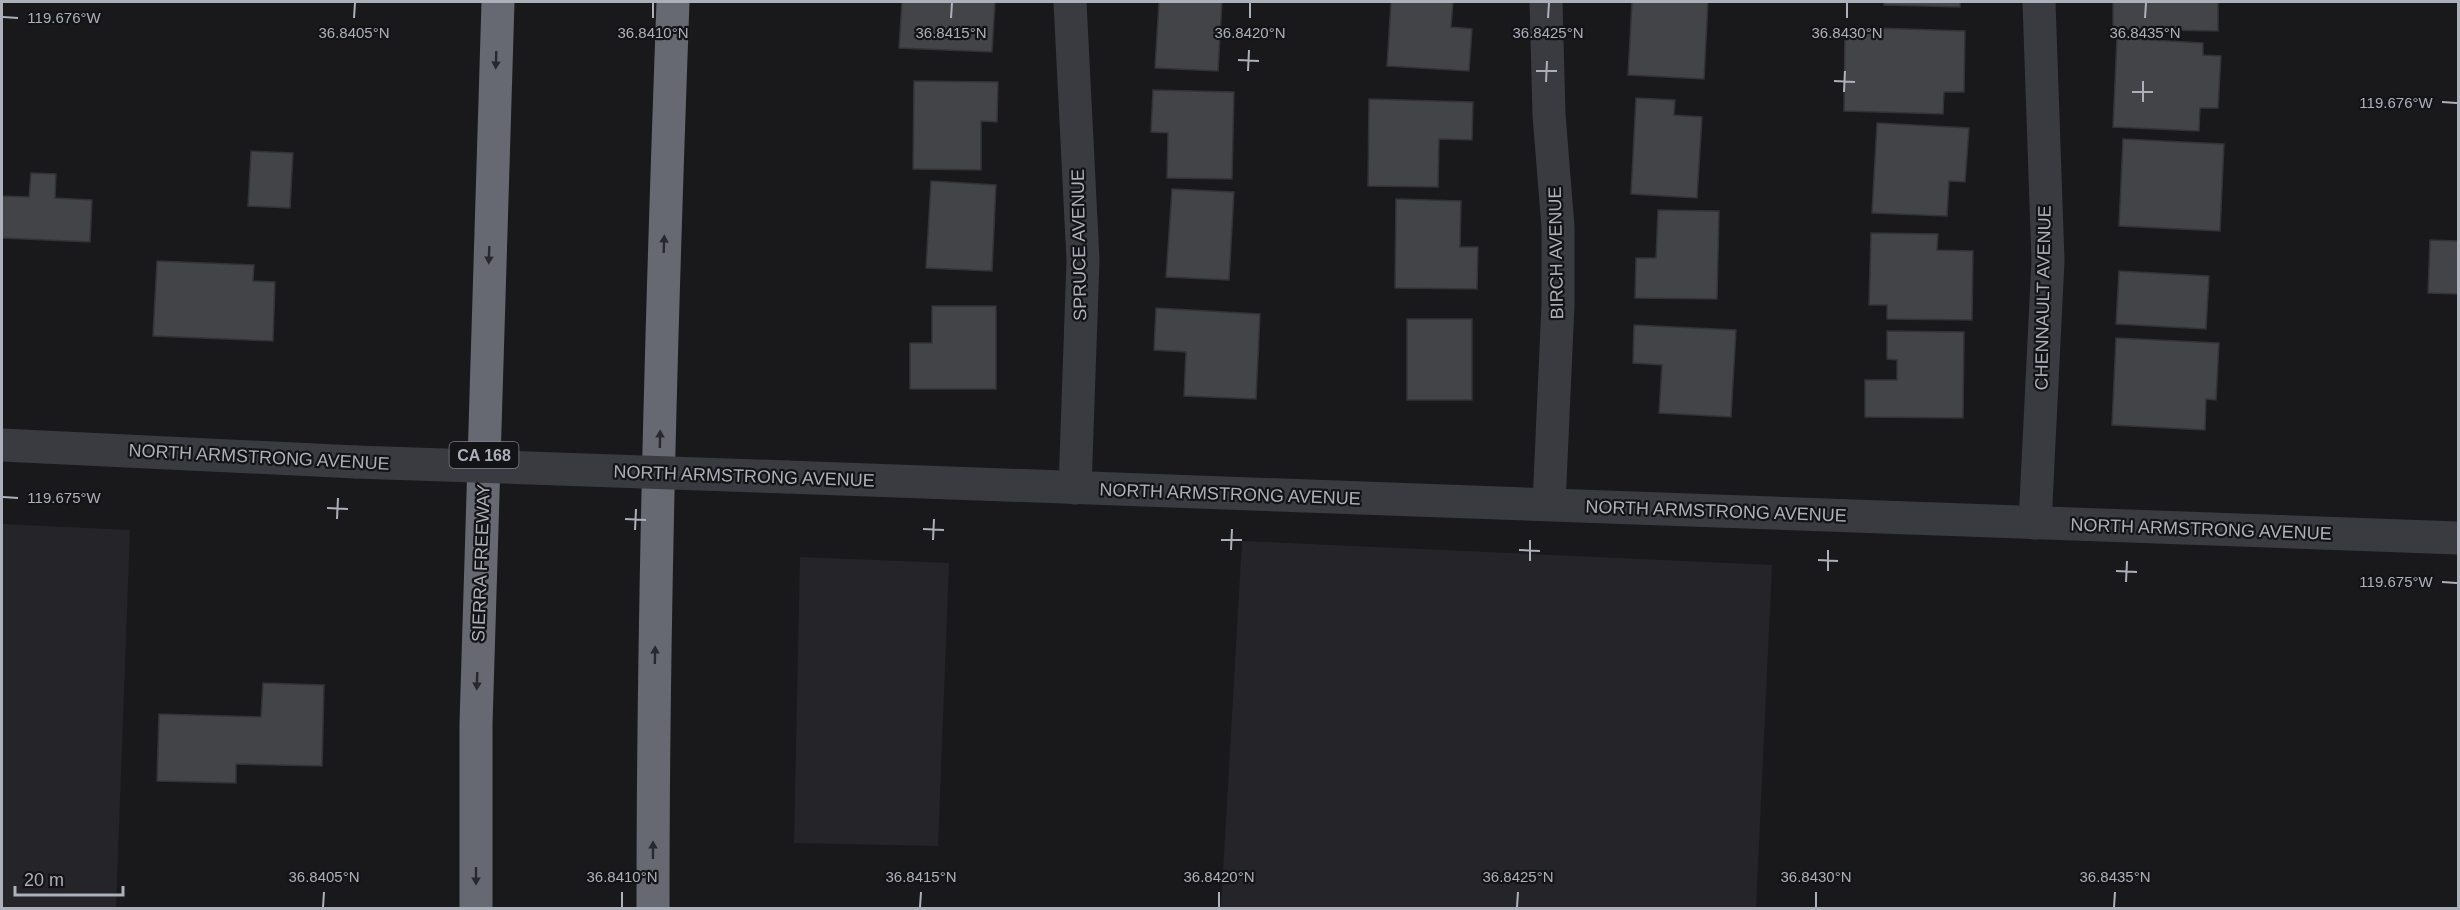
<svg xmlns="http://www.w3.org/2000/svg" width="2460" height="910" viewBox="0 0 2460 910" font-family="Arial,sans-serif">
	<rect width="100%" height="100%" fill="#19191c"/>
	<g fill="#252529">
		<path d="M 2,524 L 130,530 L 116,908 L 2,908 Z"/>
		<path d="M 1242,541 L 1772,565 L 1756,908 L 1221,908 Z"/>
		<path d="M 800,557 L 949,563 L 938,846 L 794,843 Z"/>
	</g>
	<g fill="#434448" stroke="#333337" stroke-width="1.5">
		<path d="M 902,2 L 995,2 L 992,52 L 899,48 Z"/>
		<path d="M 1159,2 L 1222,2 L 1218,71 L 1155,68 Z"/>
		<path d="M 1391,2 L 1453,2 L 1451,27 L 1472,29 L 1469,71 L 1387,66 Z"/>
		<path d="M 1632,2 L 1708,2 L 1704,79 L 1628,75 Z"/>
		<path d="M 1884,2 L 1960,2 L 1960,7 L 1884,5 Z"/>
		<path d="M 2113,2 L 2218,2 L 2218,31 L 2113,29 Z"/>
		<path d="M 1845,27 L 1965,31 L 1964,92 L 1944,92 L 1943,114 L 1844,111 Z"/>
		<path d="M 2117,38 L 2203,43 L 2203,55 L 2221,56 L 2218,108 L 2200,108 L 2199,131 L 2113,127 Z"/>
		<path d="M 914,81 L 998,82 L 997,122 L 981,121 L 981,170 L 913,169 Z"/>
		<path d="M 1153,90 L 1234,92 L 1232,179 L 1167,178 L 1168,133 L 1151,132 Z"/>
		<path d="M 1636,98 L 1675,100 L 1674,115 L 1702,117 L 1697,198 L 1631,194 Z"/>
		<path d="M 1369,99 L 1473,102 L 1472,140 L 1439,139 L 1438,187 L 1368,186 Z"/>
		<path d="M 1877,123 L 1969,128 L 1965,182 L 1949,181 L 1947,216 L 1872,213 Z"/>
		<path d="M 2123,139 L 2224,144 L 2220,231 L 2119,226 Z"/>
		<path d="M 251,151 L 293,153 L 290,208 L 248,206 Z"/>
		<path d="M 31,173 L 56,174 L 55,198 L 92,200 L 90,242 L 2,238 L 2,196 L 29,197 Z"/>
		<path d="M 931,181 L 996,185 L 992,271 L 926,268 Z"/>
		<path d="M 1172,189 L 1234,192 L 1229,280 L 1166,277 Z"/>
		<path d="M 1396,199 L 1461,201 L 1460,247 L 1478,247 L 1477,289 L 1395,288 Z"/>
		<path d="M 1658,210 L 1719,211 L 1717,299 L 1635,298 L 1636,258 L 1656,258 Z"/>
		<path d="M 1871,233 L 1938,234 L 1937,250 L 1973,251 L 1972,320 L 1887,319 L 1887,305 L 1869,305 Z"/>
		<path d="M 2430,240 L 2458,241 L 2458,294 L 2428,293 Z"/>
		<path d="M 157,261 L 254,265 L 253,281 L 275,282 L 273,341 L 153,336 Z"/>
		<path d="M 2119,271 L 2209,276 L 2206,329 L 2116,324 Z"/>
		<path d="M 932,306 L 996,306 L 996,389 L 910,389 L 910,343 L 932,343 Z"/>
		<path d="M 1156,308 L 1260,314 L 1256,399 L 1184,396 L 1186,352 L 1154,350 Z"/>
		<rect x="1407" y="319" width="65" height="81"/>
		<path d="M 1634,325 L 1736,330 L 1731,417 L 1659,413 L 1662,365 L 1633,363 Z"/>
		<path d="M 1887,331 L 1964,332 L 1963,418 L 1865,417 L 1865,380 L 1897,380 L 1897,360 L 1887,359 Z"/>
		<path d="M 2116,338 L 2219,343 L 2216,400 L 2206,399 L 2205,430 L 2112,425 Z"/>
		<path d="M 263,683 L 324,685 L 322,766 L 236,764 L 236,783 L 157,781 L 159,714 L 261,717 Z"/>
	</g>
	<g fill="none" stroke-linecap="round" stroke-linejoin="round">
		<g stroke="#3a3b41" stroke-width="33">
			<path d="M 1070,2 L 1083,260 L 1075,488"/>
			<path d="M 1546,2 L 1549,115 L 1558,227 L 1558,305 L 1549,504"/>
			<path d="M 2,445 L 356,462"/>
			<path d="M 787,477 L 2458,538"/>
			<path d="M 2035,523 L 2048,261 L 2039,2"/>
		</g>
		<g stroke="#666972" stroke-width="33">
			<path d="M 476,908 L 476,724 L 498,2"/>
			<path d="M 653,908 C 653,606 662,304 673,2"/>
		</g>
		<path stroke="#3a3b41" stroke-width="33" d="M 356,462 L 787,477"/>
	</g>
	<defs><path id="oneway-solid" d="M-6-.8H1V-3.2L6.5 0L1 3.2V.8H-6Z" transform="scale(1.5)"/></defs>
	<g fill="#28292e">
		<use href="#oneway-solid" transform="translate(496 60) rotate(92)"/>
		<use href="#oneway-solid" transform="translate(664 244) rotate(-88)"/>
		<use href="#oneway-solid" transform="translate(489 255) rotate(92)"/>
		<use href="#oneway-solid" transform="translate(660 439) rotate(-89)"/>
		<use href="#oneway-solid" transform="translate(655 655) rotate(-89)"/>
		<use href="#oneway-solid" transform="translate(477 681) rotate(92)"/>
		<use href="#oneway-solid" transform="translate(653 850) rotate(-90)"/>
		<use href="#oneway-solid" transform="translate(476 876) rotate(90)"/>
	</g>
	<path fill="none" stroke="#acb0bb" stroke-width="2" d="M 3,17 L 18,18M 354,18 L 355,3M 653,18 L 653,3M 951,18 L 952,3M 1250,18 L 1250,3M 1548,18 L 1549,3M 1847,18 L 1847,3M 2145,18 L 2146,3M 1238,60 L 1259,61M 1248,71 L 1249,50M 1536,71 L 1557,71M 1834,81 L 1855,82M 1546,82 L 1547,61M 1844,92 L 1845,71M 2132,92 L 2153,92M 2143,102 L 2143,81M 2442,102 L 2457,103M 3,497 L 18,498M 327,508 L 348,509M 337,519 L 338,498M 625,519 L 646,520M 923,529 L 944,530M 635,530 L 636,509M 933,540 L 934,519M 1221,540 L 1242,540M 1231,550 L 1232,529M 1519,550 L 1540,551M 1818,560 L 1838,561M 1530,561 L 1530,540M 1828,571 L 1828,550M 2116,571 L 2137,572M 2126,582 L 2127,561M 2442,582 L 2457,583M 323,907 L 324,892M 622,907 L 622,892M 920,907 L 921,892M 1219,907 L 1219,892M 1517,907 L 1518,892M 1816,907 L 1816,892M 2114,907 L 2115,892"/>
	<g text-anchor="middle" stroke-width="4.5" stroke-linejoin="round" paint-order="stroke">
		<rect fill="#141417" stroke="#7e818a" stroke-width="1.5" x="449.5" y="442" width="69" height="26" rx="4.5"/>
		<g font-size="16" font-weight="bold" fill="#acb0bb">
			<text x="484" y="461">CA 168</text>
		</g>
		<g font-size="18" fill="#acb0bb" stroke="#141417">
			<text transform="translate(1079 245) rotate(-91)" y="6">SPRUCE AVENUE</text>
			<text transform="translate(1556 253) rotate(-91)" y="6">BIRCH AVENUE</text>
			<text transform="translate(2043 298) rotate(-89)" y="6">CHENNAULT AVENUE</text>
			<text transform="translate(259 457) rotate(3)" y="6">NORTH ARMSTRONG AVENUE</text>
			<text transform="translate(744 476) rotate(2)" y="6">NORTH ARMSTRONG AVENUE</text>
			<text transform="translate(1230 494) rotate(2)" y="6">NORTH ARMSTRONG AVENUE</text>
			<text transform="translate(1716 511) rotate(2)" y="6">NORTH ARMSTRONG AVENUE</text>
			<text transform="translate(2201 529) rotate(2)" y="6">NORTH ARMSTRONG AVENUE</text>
			<text transform="translate(481 563) rotate(-88)" y="6">SIERRA FREEWAY</text>
		</g>
	</g>
	<g font-size="15" text-anchor="middle" fill="#acb0bb" stroke="#141417" stroke-width="4.5" stroke-linejoin="round" paint-order="stroke">
		<text x="64" y="23">119.676°W</text>
		<text x="354" y="38">36.8405°N</text>
		<text x="653" y="38">36.8410°N</text>
		<text x="951" y="38">36.8415°N</text>
		<text x="1250" y="38">36.8420°N</text>
		<text x="1548" y="38">36.8425°N</text>
		<text x="1847" y="38">36.8430°N</text>
		<text x="2145" y="38">36.8435°N</text>
		<text x="2396" y="108">119.676°W</text>
		<text x="64" y="503">119.675°W</text>
		<text x="2396" y="587">119.675°W</text>
		<text x="324" y="882">36.8405°N</text>
		<text x="622" y="882">36.8410°N</text>
		<text x="921" y="882">36.8415°N</text>
		<text x="1219" y="882">36.8420°N</text>
		<text x="1518" y="882">36.8425°N</text>
		<text x="1816" y="882">36.8430°N</text>
		<text x="2115" y="882">36.8435°N</text>
	</g>
	<rect width="2460" height="910" fill="none" stroke="#acb0bb" stroke-width="6"/>
	<path d="M15 886v9h108v-9" fill="none" stroke="#acb0bb" stroke-width="3"/>
	<text x="24" y="886" font-size="18" fill="#acb0bb" stroke="#141417" stroke-width="4.5" paint-order="stroke">20 m</text>
</svg>
